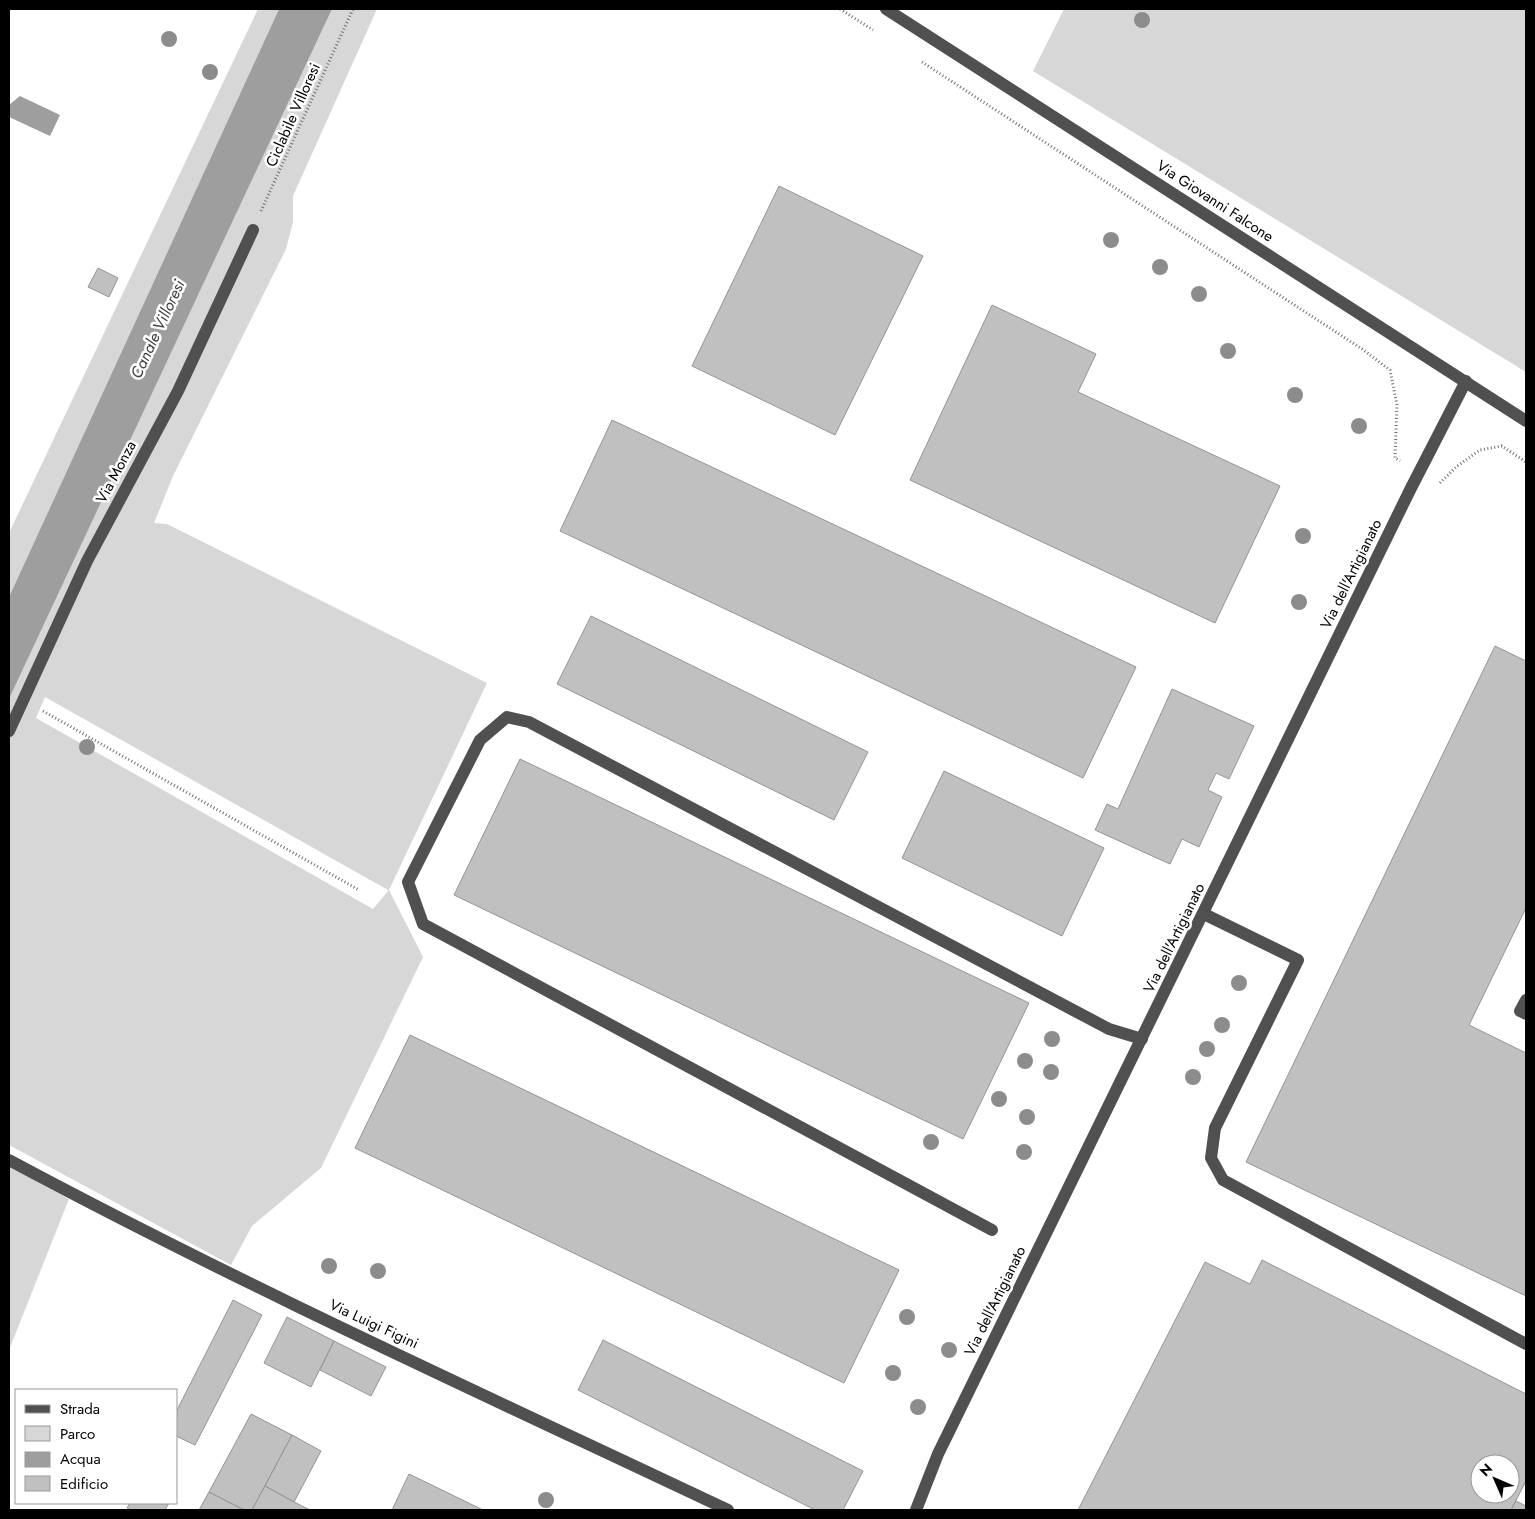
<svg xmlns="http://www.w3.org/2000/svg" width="1535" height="1519" viewBox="0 0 1535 1519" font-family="Jost,sans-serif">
	<rect width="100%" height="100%" fill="#fff"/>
	<g fill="#d7d7d7" fill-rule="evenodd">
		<path d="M 258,9 L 279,9 L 9,597 L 9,533 Z"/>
		<path d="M 332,9 L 377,9 L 293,196 L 293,222 L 286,249 L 173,476 L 154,523 L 167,524 L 487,683 L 389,890 L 423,957 L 321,1168 L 252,1226 L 231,1265 L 9,1145 L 9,699 ZM 45,697 L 388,890 L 388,891 L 373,909 L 36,718 Z"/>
		<path d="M 1064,9 L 1526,9 L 1526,372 L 1033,71 Z"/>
		<path d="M 9,1166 L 69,1199 L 9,1350 Z"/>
	</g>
	<g fill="#9e9e9e">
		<path d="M 279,9 L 332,9 L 9,699 L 9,597 Z"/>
		<path d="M 20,96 L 60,115 L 50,136 L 9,117 L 9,105 Z"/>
	</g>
	<g fill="#c0c0c0" stroke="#949494" fill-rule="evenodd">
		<path d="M 779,186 L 923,256 L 835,435 L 692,366 Z"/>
		<path d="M 98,268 L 118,278 L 109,297 L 88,287 Z"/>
		<path d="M 992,305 L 1096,354 L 1078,392 L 1280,486 L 1215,623 L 910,480 Z"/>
		<path d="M 612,420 L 1136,667 L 1083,778 L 560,531 Z"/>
		<path d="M 591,616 L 868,752 L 834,820 L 557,684 Z"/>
		<path d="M 1495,646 L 1526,661 L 1526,908 L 1469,1025 L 1526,1053 L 1526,1296 L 1246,1162 Z"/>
		<path d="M 1172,689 L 1254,726 L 1229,779 L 1216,773 L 1208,790 L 1222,797 L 1199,847 L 1182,839 L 1170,864 L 1095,830 L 1107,804 L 1118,809 Z"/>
		<path d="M 520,759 L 1029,1003 L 963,1139 L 454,895 Z"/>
		<path d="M 944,771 L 1104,848 L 1062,936 L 902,858 Z"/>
		<path d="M 410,1035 L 899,1270 L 844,1383 L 355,1148 Z"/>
		<path d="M 1262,1260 L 1526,1394 L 1526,1481 L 1511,1510 L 1078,1510 L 1205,1262 L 1250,1284 ZM 1480,1464 L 1510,1464 L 1510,1494 L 1480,1494 Z"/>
		<path d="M 233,1300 L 262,1315 L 195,1445 L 176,1436 L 176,1412 Z"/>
		<path d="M 287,1317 L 334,1341 L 311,1387 L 264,1363 Z"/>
		<path d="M 603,1340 L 863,1471 L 843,1510 L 815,1510 L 578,1390 Z"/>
		<path d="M 334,1341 L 386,1367 L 371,1396 L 320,1370 Z"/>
		<path d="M 251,1414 L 292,1435 L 252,1510 L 244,1510 L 209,1492 Z"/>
		<path d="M 292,1435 L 321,1451 L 294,1502 L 265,1486 Z"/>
		<path d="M 409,1474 L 483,1510 L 392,1510 Z"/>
		<path d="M 265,1486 L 294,1502 L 310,1510 L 252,1510 Z"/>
		<path d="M 209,1492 L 244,1510 L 199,1510 Z"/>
		<path d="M 1516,1501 L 1526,1506 L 1526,1510 L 1511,1510 Z"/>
		<path d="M 130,1503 L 169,1503 L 165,1510 L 132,1510 L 127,1508 Z"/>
	</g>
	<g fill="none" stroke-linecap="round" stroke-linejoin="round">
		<g stroke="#727272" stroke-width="3" stroke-dasharray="1 2.5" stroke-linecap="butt">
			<path d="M 840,9 L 873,30"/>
			<path d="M 922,62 L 1362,349 L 1390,370 L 1397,405 L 1395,458 L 1400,461"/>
			<path d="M 261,211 L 353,9"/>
			<path d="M 1440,483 L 1456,467 L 1480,450 L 1502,446 L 1526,462"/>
			<path d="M 43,711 L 359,890"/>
		</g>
		<g stroke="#505050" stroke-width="12">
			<path d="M 886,9 L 1526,421"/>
			<path d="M 9,731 L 87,561 L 178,391 L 253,230"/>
			<path d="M 1204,914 L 1298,960 L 1215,1128 L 1211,1158 L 1223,1180 L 1526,1344"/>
			<path d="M 1526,1000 L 1520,1011 L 1526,1014"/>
			<path d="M 9,1160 C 244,1286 487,1396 728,1510"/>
			<path d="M 992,1230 L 423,924 L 408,882 L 480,740 L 507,717 L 529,722 L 1109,1029 L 1142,1039"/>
			<path d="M 916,1510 L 938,1454 L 1410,490 L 1466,381"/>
		</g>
	</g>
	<g fill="#8c8c8c">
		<circle cx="1142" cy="20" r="8"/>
		<circle cx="169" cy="39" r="8"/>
		<circle cx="210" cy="72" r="8"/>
		<circle cx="1111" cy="240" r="8"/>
		<circle cx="1160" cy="267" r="8"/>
		<circle cx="1199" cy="294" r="8"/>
		<circle cx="1228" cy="351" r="8"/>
		<circle cx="1295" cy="395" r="8"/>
		<circle cx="1359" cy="426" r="8"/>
		<circle cx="1303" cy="536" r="8"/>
		<circle cx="1299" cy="602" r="8"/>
		<circle cx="87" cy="747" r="8"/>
		<circle cx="1239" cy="983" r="8"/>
		<circle cx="1222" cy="1025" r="8"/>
		<circle cx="1052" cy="1039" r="8"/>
		<circle cx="1207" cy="1049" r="8"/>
		<circle cx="1025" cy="1061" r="8"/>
		<circle cx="1051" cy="1072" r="8"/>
		<circle cx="1193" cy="1077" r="8"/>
		<circle cx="999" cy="1099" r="8"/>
		<circle cx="1027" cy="1117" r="8"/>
		<circle cx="931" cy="1142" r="8"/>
		<circle cx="1024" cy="1152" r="8"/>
		<circle cx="329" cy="1266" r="8"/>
		<circle cx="378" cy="1271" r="8"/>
		<circle cx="907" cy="1317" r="8"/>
		<circle cx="949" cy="1350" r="8"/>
		<circle cx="893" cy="1373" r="8"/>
		<circle cx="918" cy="1407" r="8"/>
		<circle cx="546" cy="1500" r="8"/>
	</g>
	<g text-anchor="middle" stroke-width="5" stroke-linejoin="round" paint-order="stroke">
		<g font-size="15" fill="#000" stroke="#fff">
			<text transform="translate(293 115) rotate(-66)" y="5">Ciclabile Villoresi</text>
			<text transform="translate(1215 201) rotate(33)" y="5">Via Giovanni Falcone</text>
			<text transform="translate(116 472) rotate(-62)" y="5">Via Monza</text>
			<text transform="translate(1351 574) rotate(-64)" y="5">Via dell'Artigianato</text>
			<text transform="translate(1174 938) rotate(-64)" y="5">Via dell'Artigianato</text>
			<text transform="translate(995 1301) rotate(-64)" y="5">Via dell'Artigianato</text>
			<text transform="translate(374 1324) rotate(25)" y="5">Via Luigi Figini</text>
		</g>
		<g font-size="16" font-style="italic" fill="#3f3f3f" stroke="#fff">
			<text transform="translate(157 329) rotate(-65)" y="6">Canale Villoresi</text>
		</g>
	</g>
	<rect width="1535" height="1519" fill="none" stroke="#000000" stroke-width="20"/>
	<rect x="15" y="1389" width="162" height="115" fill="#ffffff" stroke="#999999"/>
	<rect x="25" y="1405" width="25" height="8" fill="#505050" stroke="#999999"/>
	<text x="60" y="1414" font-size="15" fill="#000000">Strada</text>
	<rect x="25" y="1426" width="25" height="15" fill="#d7d7d7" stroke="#999999"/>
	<text x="60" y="1439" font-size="15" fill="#000000">Parco</text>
	<rect x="25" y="1452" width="25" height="15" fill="#9e9e9e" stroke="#999999"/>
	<text x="60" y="1464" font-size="15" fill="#000000">Acqua</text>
	<rect x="25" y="1476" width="25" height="15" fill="#c0c0c0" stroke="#999999"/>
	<text x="60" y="1489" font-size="15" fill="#000000">Edificio</text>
	<g transform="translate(1495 1479) rotate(315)"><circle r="24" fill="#ffffff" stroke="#999999"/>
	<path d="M0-4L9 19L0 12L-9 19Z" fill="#000000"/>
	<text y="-8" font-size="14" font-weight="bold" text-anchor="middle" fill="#000000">N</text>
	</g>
</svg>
